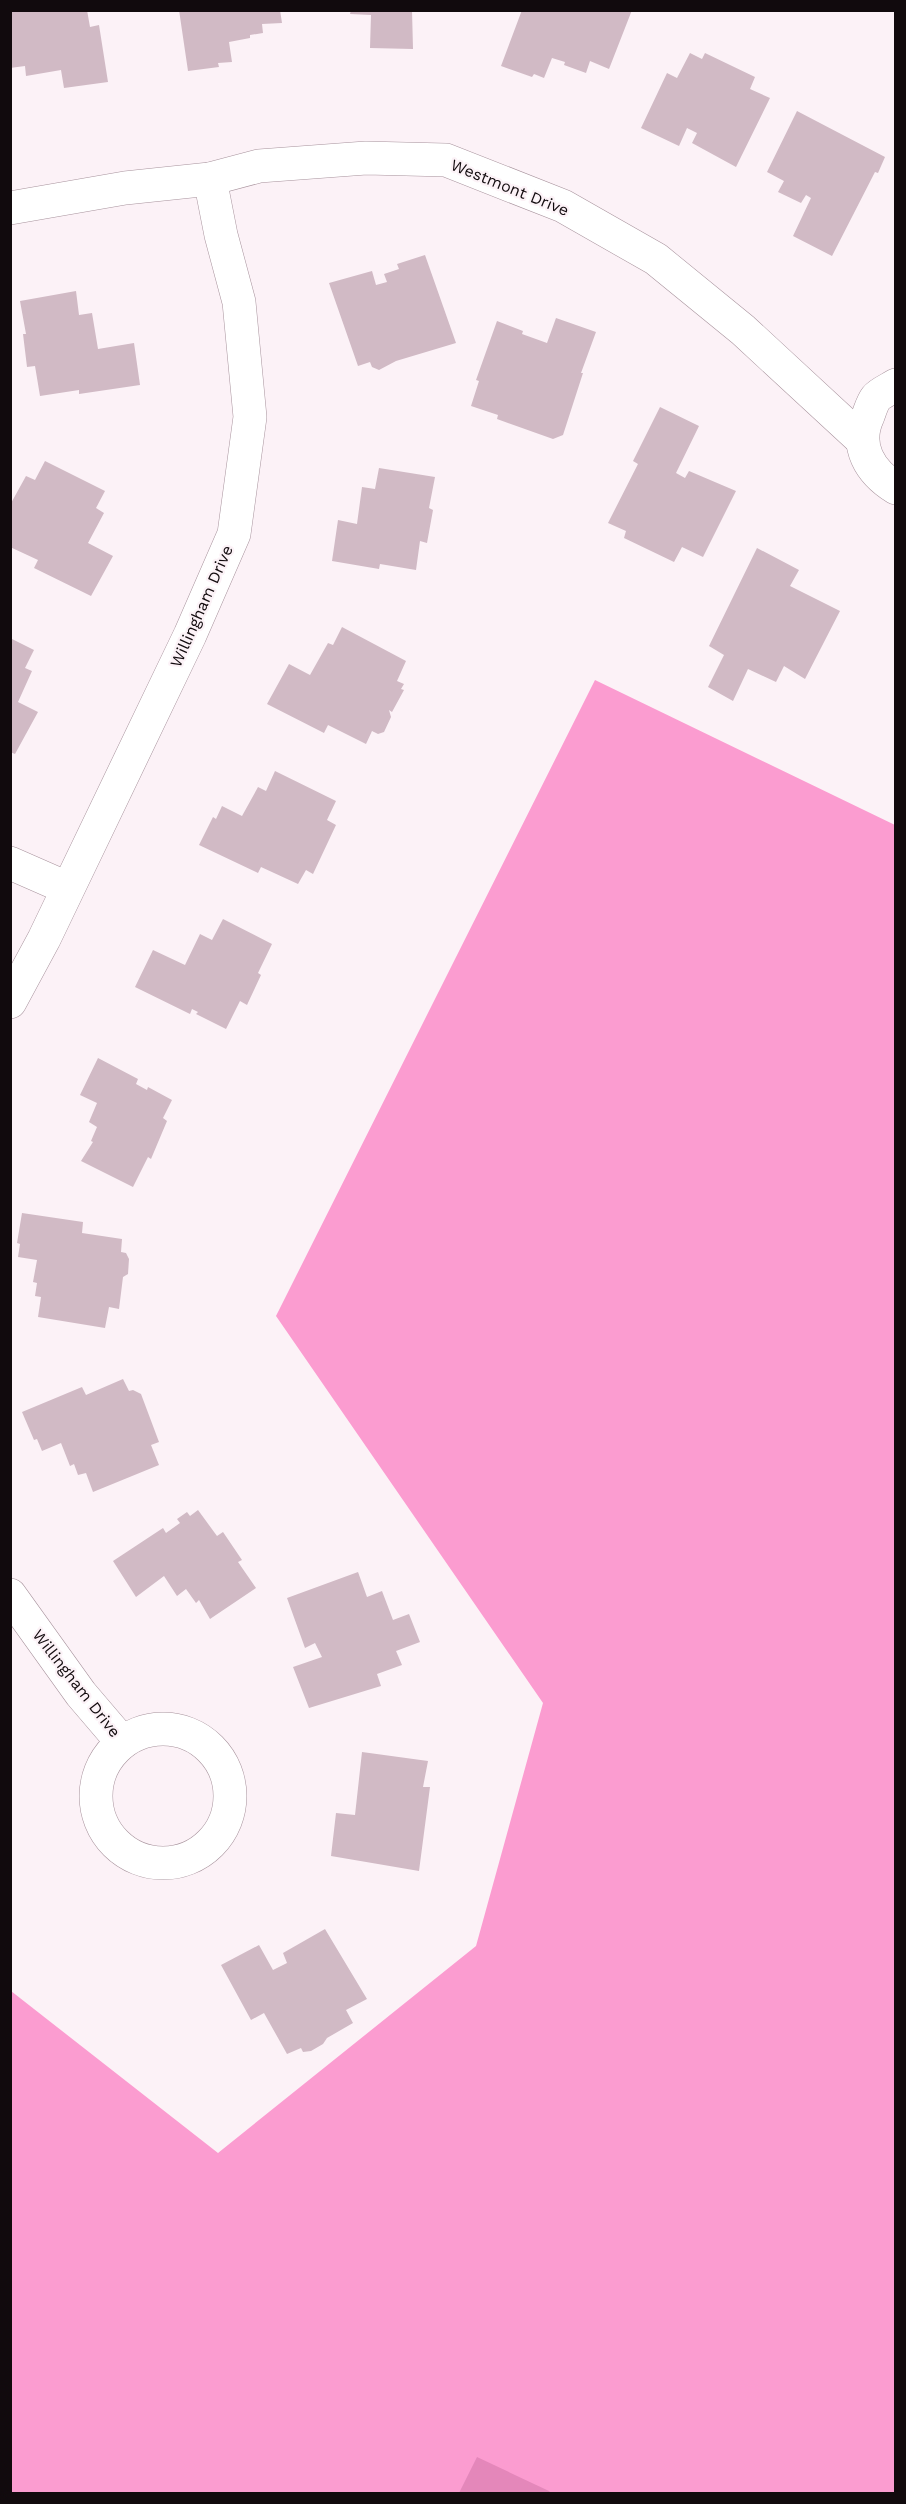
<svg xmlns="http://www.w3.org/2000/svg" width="906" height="2504" viewBox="0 0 906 2504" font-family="'Work Sans',sans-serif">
	<rect width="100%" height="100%" fill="#fcf2f7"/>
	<path fill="#fb9cd0" d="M 595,680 L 895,825 L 895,2493 L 11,2493 L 10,1956 L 11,1991 L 218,2153 L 476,1946 L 543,1703 L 276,1316 Z"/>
	<path fill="#e487ba" d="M 477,2457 L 549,2491 L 551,2493 L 459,2493 Z"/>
	<g fill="#d1bac5">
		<path d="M 10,10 L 87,10 L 90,27 L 99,25 L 108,82 L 64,88 L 61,70 L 26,76 L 25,66 L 10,68 Z"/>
		<path d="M 179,10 L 280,10 L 282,23 L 262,24 L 263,33 L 250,35 L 250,38 L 229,42 L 232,62 L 218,63 L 219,67 L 188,71 Z"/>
		<path d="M 351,10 L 412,10 L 413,49 L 370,48 L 371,15 L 350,14 Z"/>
		<path d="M 522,10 L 632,10 L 609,69 L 590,61 L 586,73 L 564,65 L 565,62 L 552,58 L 544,78 L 534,74 L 532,77 L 501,66 Z"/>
		<path d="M 690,53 L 702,59 L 705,53 L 755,77 L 750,89 L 770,98 L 736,167 L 692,143 L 697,133 L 687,128 L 679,146 L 641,128 L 667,73 L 677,78 Z"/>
		<path d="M 797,111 L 885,157 L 878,173 L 875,172 L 832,256 L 793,236 L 811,198 L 806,195 L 801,203 L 778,192 L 784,181 L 767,172 Z"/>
		<path d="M 425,255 L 456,343 L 396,361 L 379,370 L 372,367 L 370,362 L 358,366 L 329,283 L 372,271 L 376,285 L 387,282 L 384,274 L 399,269 L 397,264 Z"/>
		<path d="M 76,291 L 79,315 L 92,313 L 98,349 L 134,343 L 140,385 L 79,394 L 79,390 L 40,396 L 35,366 L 27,367 L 23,334 L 26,334 L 20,301 Z"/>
		<path d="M 556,318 L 596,332 L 581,373 L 583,373 L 563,435 L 553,439 L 497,419 L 498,415 L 471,406 L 479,381 L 476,380 L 497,321 L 523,331 L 522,334 L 547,343 Z"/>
		<path d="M 660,407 L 699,426 L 676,473 L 685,478 L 689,471 L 736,491 L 703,557 L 682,547 L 674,562 L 624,538 L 626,531 L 608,523 L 638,464 L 633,461 Z"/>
		<path d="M 45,461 L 105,491 L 96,508 L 104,513 L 88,543 L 113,556 L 91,596 L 34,568 L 38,560 L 10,547 L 10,505 L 26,476 L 35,480 Z"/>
		<path d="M 379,468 L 435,477 L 429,508 L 433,510 L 427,543 L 420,541 L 416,570 L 380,564 L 379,569 L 332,561 L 338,520 L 357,524 L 362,487 L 375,489 Z"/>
		<path d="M 757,548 L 799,570 L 790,586 L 840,611 L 805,679 L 784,666 L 776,682 L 748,669 L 733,701 L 708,687 L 724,655 L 709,646 Z"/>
		<path d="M 342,627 L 406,661 L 397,681 L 404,684 L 401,689 L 404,690 L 392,712 L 389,710 L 391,717 L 384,732 L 378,734 L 372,731 L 366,744 L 328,725 L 324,733 L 267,704 L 289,664 L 310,675 L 328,643 L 333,645 Z"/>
		<path d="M 10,638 L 34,650 L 25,668 L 32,671 L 18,702 L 38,712 L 15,754 L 10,752 Z"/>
		<path d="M 275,771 L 336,801 L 327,820 L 336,825 L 313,874 L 306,870 L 298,884 L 261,867 L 258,873 L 199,845 L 213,817 L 216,819 L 222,806 L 242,816 L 258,787 L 266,791 Z"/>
		<path d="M 223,919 L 272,944 L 258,973 L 261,975 L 247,1005 L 240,1001 L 226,1029 L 196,1014 L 198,1012 L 192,1009 L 190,1014 L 135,987 L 153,950 L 185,965 L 200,934 L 212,940 Z"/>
		<path d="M 98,1058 L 138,1079 L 136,1084 L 147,1090 L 148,1087 L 172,1100 L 163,1118 L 167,1121 L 151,1159 L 148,1157 L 133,1187 L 81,1161 L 93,1142 L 91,1141 L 97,1127 L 89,1122 L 97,1103 L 80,1095 Z"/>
		<path d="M 22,1213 L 83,1222 L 82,1233 L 122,1239 L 121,1252 L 126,1253 L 129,1259 L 128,1274 L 123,1277 L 119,1309 L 109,1307 L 105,1328 L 38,1317 L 41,1297 L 35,1296 L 37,1283 L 33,1282 L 37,1260 L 18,1257 L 20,1244 L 17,1243 Z"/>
		<path d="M 123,1379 L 129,1391 L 133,1390 L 141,1394 L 159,1442 L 151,1445 L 159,1465 L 93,1492 L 86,1473 L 78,1475 L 74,1464 L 70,1466 L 61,1443 L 42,1451 L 37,1439 L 34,1440 L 22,1412 L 82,1387 L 86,1395 Z"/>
		<path d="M 198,1510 L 217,1536 L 223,1532 L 242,1560 L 238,1562 L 256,1588 L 210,1619 L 199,1600 L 196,1603 L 186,1589 L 177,1596 L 164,1576 L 136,1597 L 113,1561 L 163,1528 L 166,1533 L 180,1523 L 177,1519 L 187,1512 L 190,1516 Z"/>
		<path d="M 358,1572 L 367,1597 L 382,1591 L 393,1620 L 409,1614 L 420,1642 L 396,1651 L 402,1665 L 377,1674 L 381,1686 L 309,1708 L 293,1667 L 322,1657 L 315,1643 L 305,1648 L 287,1598 Z"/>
		<path d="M 362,1752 L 428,1761 L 423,1787 L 430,1787 L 419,1871 L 331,1856 L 336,1813 L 355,1815 Z"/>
		<path d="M 325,1929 L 367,1999 L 346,2010 L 353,2023 L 327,2038 L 323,2044 L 311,2051 L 303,2052 L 301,2048 L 287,2054 L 264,2013 L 251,2020 L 221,1965 L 259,1945 L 273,1970 L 287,1963 L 283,1953 Z"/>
	</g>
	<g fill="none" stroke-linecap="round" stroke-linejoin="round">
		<defs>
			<g id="minor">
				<path d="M 10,208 L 125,188 L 210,179 L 259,166 L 366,158 L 446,160 L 563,206 L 656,259 L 743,330 L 862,440"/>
				<path d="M 896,385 C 890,389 880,393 876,398 C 872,403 870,411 868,416 C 854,446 870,472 896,488"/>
				<path d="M 10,863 L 67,888"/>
				<path d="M 10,1002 L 44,939 L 190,635 L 234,534 L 250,417 L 239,302 L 221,235 L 210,179"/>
				<path d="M 10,1595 L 81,1694 L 122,1742"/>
				<circle cx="163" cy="1796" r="67"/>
			</g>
		</defs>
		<use href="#minor" stroke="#a8939d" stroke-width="34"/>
		<use href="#minor" stroke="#fff" stroke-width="33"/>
	</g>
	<g text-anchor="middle" stroke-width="4.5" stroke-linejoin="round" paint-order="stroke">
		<g font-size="16" fill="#110a0d" stroke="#fcf2f7">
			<text transform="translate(510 187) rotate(22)" y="6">Westmont Drive</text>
			<text transform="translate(201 606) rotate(-66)" y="6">Willingham Drive</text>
			<text transform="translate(77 1683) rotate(52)" y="6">Willingham Drive</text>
		</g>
	</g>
	<rect width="906" height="2504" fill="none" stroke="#110a0d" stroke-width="24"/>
</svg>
